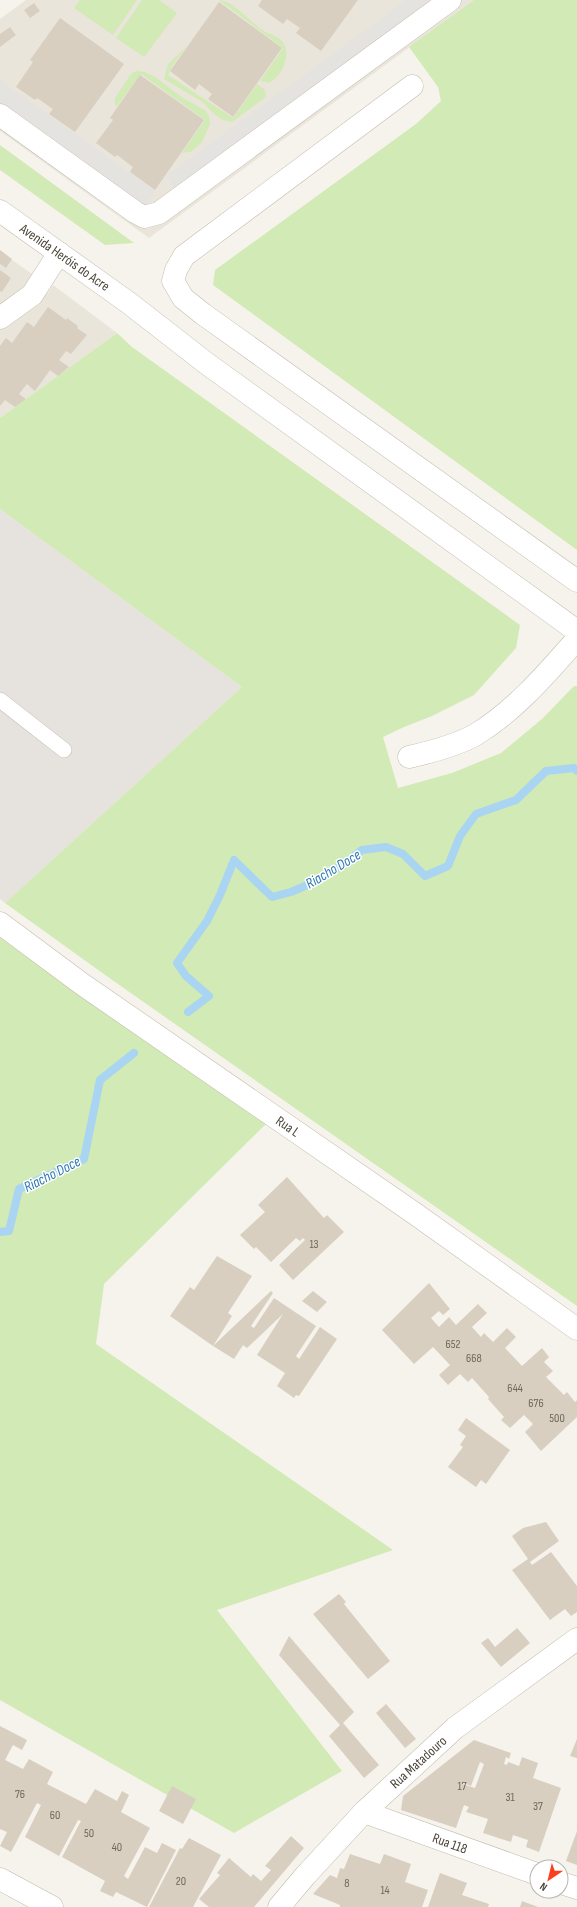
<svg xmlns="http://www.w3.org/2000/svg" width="577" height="1907" viewBox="0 0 577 1907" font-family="'Sofia Sans Condensed',sans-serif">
	<rect width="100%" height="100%" fill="#f6f3ec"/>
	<g fill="#eae5da">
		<path d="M 26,0 L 474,0 L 149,238 L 0,131 L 0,19 Z"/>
		<path d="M 0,250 L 12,260 L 35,276 L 32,281 L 48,293 L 53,285 L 117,333 L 0,418 Z"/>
	</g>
	<path fill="#e6e2dd" d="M 0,509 L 242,687 L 5,903 L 0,899 Z"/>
	<g fill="#d2eab5">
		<path d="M 80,0 L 137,0 L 113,35 L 74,8 Z"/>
		<path d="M 142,0 L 159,0 L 177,13 L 144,57 L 116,38 Z"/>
		<path d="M 219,0 C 233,0 252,24 264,31 C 271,35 281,37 284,44 C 291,57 281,77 269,83 L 260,81 L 283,48 Z"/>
		<path d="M 474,0 L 577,0 L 577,550 L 213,285 L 215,270 L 416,124 L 441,101 L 438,87 L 409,47 Z"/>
		<path d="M 187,46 L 172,66 L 168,75 L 233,118 L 257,84 L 265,90 L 266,97 L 232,122 C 221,121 210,112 204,103 L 164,79 L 168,64 Z"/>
		<path d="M 136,71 L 145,72 L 155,77 L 183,98 L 205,110 L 209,116 L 210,124 L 202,142 L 191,152 L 182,153 L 205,120 L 141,74 L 117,106 L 115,105 L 115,98 L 131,74 Z"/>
		<path d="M 0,145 L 134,243 L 105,245 L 0,170 Z"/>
		<path d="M 117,333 L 132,347 L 520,625 L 516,648 L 474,695 L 432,716 L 404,727 L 383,737 L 398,788 L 452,773 L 501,753 L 542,719 L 574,686 L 577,686 L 577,1306 L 108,977 L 5,903 L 242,687 L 0,509 L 0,418 Z"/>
		<path d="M 0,932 L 271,1119 L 104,1284 L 96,1344 L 393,1550 L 217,1610 L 342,1771 L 234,1833 L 0,1700 Z"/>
	</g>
	<g fill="#e5e3e0">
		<path d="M 406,0 L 438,0 L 176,191 L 166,176 Z"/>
		<path d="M 0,80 L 155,191 L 145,206 L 0,103 Z"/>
	</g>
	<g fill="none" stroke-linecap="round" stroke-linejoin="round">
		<g stroke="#a9d4f2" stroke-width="8">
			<path d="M 188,1012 L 209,996 L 186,976 L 177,963 L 207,921 L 220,895 L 234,860 L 272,897 L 291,892 L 314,882 L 339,867 L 362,850 L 386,847 L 403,854 L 425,876 L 448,866 L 460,836 L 476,814 L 516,800 L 546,771 L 574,768 L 577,771"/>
			<path d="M 0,1232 L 9,1231 L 19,1189 L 84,1159 L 100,1080 L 134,1053"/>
		</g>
	</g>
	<g fill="#d8cfc1" fill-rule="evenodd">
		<path d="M 262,0 L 358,0 L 321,51 L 296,33 L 300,28 L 287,19 L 283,24 L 258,6 Z"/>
		<path d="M 219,2 L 282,48 L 233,117 L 208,99 L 212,94 L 199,84 L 195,90 L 170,71 Z"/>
		<path d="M 34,3 L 40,11 L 30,18 L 24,10 Z"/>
		<path d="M 60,18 L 124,64 L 75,132 L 49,114 L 53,109 L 37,98 L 35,100 L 16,87 L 33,62 L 30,60 Z"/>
		<path d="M 10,27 L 16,35 L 0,47 L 0,34 Z"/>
		<path d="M 140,75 L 204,120 L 155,190 L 130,172 L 133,167 L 117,155 L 115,157 L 96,143 L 113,120 L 110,118 Z"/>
		<path d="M 0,250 L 12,259 L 6,268 L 0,264 Z"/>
		<path d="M 0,270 L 11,278 L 2,292 L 0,291 Z"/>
		<path d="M 48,307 L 66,320 L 67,318 L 78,326 L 77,328 L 87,335 L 71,354 L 66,351 L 59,360 L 69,367 L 58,376 L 50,370 L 35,391 L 27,384 L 19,394 L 26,399 L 15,407 L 5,400 L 0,406 L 0,346 L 6,338 L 12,343 L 27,322 L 34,327 Z"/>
		<path d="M 287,1177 L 324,1218 L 327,1215 L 344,1232 L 293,1280 L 279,1265 L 305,1240 L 303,1238 L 300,1241 L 296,1238 L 271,1262 L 256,1247 L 254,1249 L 240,1235 L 265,1212 L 258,1205 Z"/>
		<path d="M 217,1256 L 252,1276 L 228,1313 L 232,1316 L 213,1346 L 271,1291 L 273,1293 L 251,1326 L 254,1328 L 274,1298 L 316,1326 L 296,1356 L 299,1359 L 320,1327 L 337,1339 L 299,1396 L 296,1395 L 294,1398 L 277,1386 L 285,1373 L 257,1355 L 283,1314 L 247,1348 L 243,1345 L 234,1359 L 213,1346 L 170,1316 L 190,1287 L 194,1290 Z"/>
		<path d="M 429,1283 L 450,1309 L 443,1315 L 439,1311 L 431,1318 L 439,1327 L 449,1317 L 456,1325 L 478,1304 L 487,1313 L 472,1327 L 481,1337 L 484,1333 L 493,1342 L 507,1328 L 516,1337 L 505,1348 L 522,1366 L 542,1348 L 549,1357 L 544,1362 L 553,1371 L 546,1377 L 564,1395 L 567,1392 L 575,1402 L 577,1400 L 577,1417 L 541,1451 L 525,1432 L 533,1424 L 524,1415 L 510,1428 L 501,1420 L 504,1417 L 488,1399 L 489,1397 L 472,1378 L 468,1382 L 460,1374 L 448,1385 L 439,1375 L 450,1365 L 433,1347 L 414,1364 L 382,1330 Z"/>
		<path d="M 313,1291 L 327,1302 L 317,1312 L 302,1301 Z"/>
		<path d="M 466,1418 L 510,1450 L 486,1484 L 481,1480 L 476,1487 L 448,1467 L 463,1447 L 460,1445 L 466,1436 L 458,1430 Z"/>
		<path d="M 546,1522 L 559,1541 L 530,1562 L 532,1565 L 551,1552 L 577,1586 L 577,1612 L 571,1616 L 565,1609 L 550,1620 L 512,1570 L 528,1559 L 512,1536 L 523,1528 Z"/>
		<path d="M 339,1594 L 346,1602 L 344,1604 L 390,1661 L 368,1679 L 313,1614 Z"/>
		<path d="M 517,1628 L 530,1643 L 501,1667 L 481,1643 L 488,1638 L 495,1647 Z"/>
		<path d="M 289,1636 L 354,1712 L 343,1723 L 379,1765 L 364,1778 L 329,1736 L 340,1725 L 279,1655 Z"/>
		<path d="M 386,1704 L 416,1739 L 405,1748 L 376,1713 Z"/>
		<path d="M 0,1726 L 27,1740 L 22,1750 L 13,1745 L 5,1760 L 23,1769 L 29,1759 L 53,1772 L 47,1784 L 86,1804 L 95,1789 L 117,1801 L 122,1791 L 129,1795 L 121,1812 L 150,1828 L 124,1876 L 128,1879 L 145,1847 L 157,1853 L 162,1843 L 176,1850 L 147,1907 L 116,1892 L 113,1897 L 100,1891 L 105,1881 L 62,1857 L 81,1821 L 78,1820 L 59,1856 L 25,1837 L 41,1805 L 37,1803 L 11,1852 L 0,1846 L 7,1832 L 0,1829 Z"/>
		<path d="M 577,1739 L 577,1758 L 570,1756 Z"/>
		<path d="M 474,1740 L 511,1753 L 509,1759 L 506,1757 L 504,1764 L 507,1765 L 508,1762 L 519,1766 L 522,1757 L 538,1763 L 533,1778 L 561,1788 L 539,1852 L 526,1847 L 528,1840 L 513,1835 L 511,1842 L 483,1833 L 488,1819 L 466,1812 L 469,1807 L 464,1805 L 456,1828 L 401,1810 L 403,1796 ZM 480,1762 L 484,1764 L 475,1788 L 462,1784 L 463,1783 L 471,1786 Z"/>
		<path d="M 172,1786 L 196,1799 L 183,1824 L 159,1811 Z"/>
		<path d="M 577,1831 L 577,1865 L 566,1861 Z"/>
		<path d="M 291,1836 L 304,1848 L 254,1907 L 209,1907 L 199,1899 L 220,1875 L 217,1873 L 229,1858 L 251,1877 L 253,1874 L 261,1881 L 271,1870 L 265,1866 Z"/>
		<path d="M 189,1838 L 221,1855 L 193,1907 L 149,1907 L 180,1848 L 182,1849 Z"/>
		<path d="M 350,1854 L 380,1864 L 384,1854 L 411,1864 L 405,1882 L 428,1890 L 422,1907 L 340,1907 L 340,1905 L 313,1894 L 330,1875 L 337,1878 L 340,1868 L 344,1869 Z"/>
		<path d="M 440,1873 L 467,1883 L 462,1895 L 489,1904 L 488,1907 L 428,1907 Z"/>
		<path d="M 522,1901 L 538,1907 L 520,1907 Z"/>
	</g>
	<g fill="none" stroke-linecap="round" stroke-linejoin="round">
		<defs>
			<path id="service" d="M 0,700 L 64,750"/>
			<g id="minor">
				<path d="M 412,86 L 184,256 L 176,270 L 173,281 L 183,298 L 203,314 L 577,581"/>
				<path d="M 0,115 L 135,212 L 144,217 L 159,213 L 450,0"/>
				<path d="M 0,211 L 129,303 L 206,363 L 577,631"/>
				<path d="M 0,318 L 32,295 L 59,253"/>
				<path d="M 409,757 C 431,752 455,746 475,735 C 515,711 547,673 577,639"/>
				<path d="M 0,923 L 82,984 L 414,1213 L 577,1329"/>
				<path d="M 364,1812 L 537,1874"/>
				<path d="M 0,1879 L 52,1907"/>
				<path d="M 561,1883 L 577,1888"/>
				<path d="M 279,1907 L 305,1876 L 364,1812 L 455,1728 L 577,1639"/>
			</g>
		</defs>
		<use href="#service" stroke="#c2bbae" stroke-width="16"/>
		<use href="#minor" stroke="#c2bbae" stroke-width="23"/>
		<use href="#service" stroke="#fff" stroke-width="15"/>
		<use href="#minor" stroke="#fff" stroke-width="22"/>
	</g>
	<g text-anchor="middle" stroke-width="3" stroke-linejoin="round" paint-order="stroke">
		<g font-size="12" fill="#6e675b">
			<text x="314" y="1248">13</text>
			<text x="453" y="1348">652</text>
			<text x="474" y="1362">668</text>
			<text x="515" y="1392">644</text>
			<text x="536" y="1407">676</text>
			<text x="557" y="1422">500</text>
			<text x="462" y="1790">17</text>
			<text x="20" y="1798">76</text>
			<text x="510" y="1801">31</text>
			<text x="538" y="1810">37</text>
			<text x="55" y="1819">60</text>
			<text x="89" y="1837">50</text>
			<text x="117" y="1851">40</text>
			<text x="181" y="1885">20</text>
			<text x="347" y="1887">8</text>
			<text x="385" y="1894">14</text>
		</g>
		<g font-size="14" fill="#4b4439" stroke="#fff">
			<text transform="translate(65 257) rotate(35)" y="5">Avenida Heróis do Acre</text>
			<text transform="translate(288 1126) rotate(35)" y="5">Rua L</text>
			<text transform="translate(418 1762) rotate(-42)" y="5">Rua Matadouro</text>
			<text transform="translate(450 1843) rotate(20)" y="5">Rua 118</text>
		</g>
		<g font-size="15" font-style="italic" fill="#2e7ab2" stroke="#fff">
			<text transform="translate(333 869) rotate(-31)" y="5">Riacho Doce</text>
			<text transform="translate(52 1174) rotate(-27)" y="5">Riacho Doce</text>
		</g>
	</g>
	<g transform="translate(549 1879) rotate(215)"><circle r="19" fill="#ffffff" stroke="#b7b4b0"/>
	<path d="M0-3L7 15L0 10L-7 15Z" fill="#fc3f1d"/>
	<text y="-6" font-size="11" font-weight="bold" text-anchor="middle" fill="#4b4439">N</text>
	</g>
</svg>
